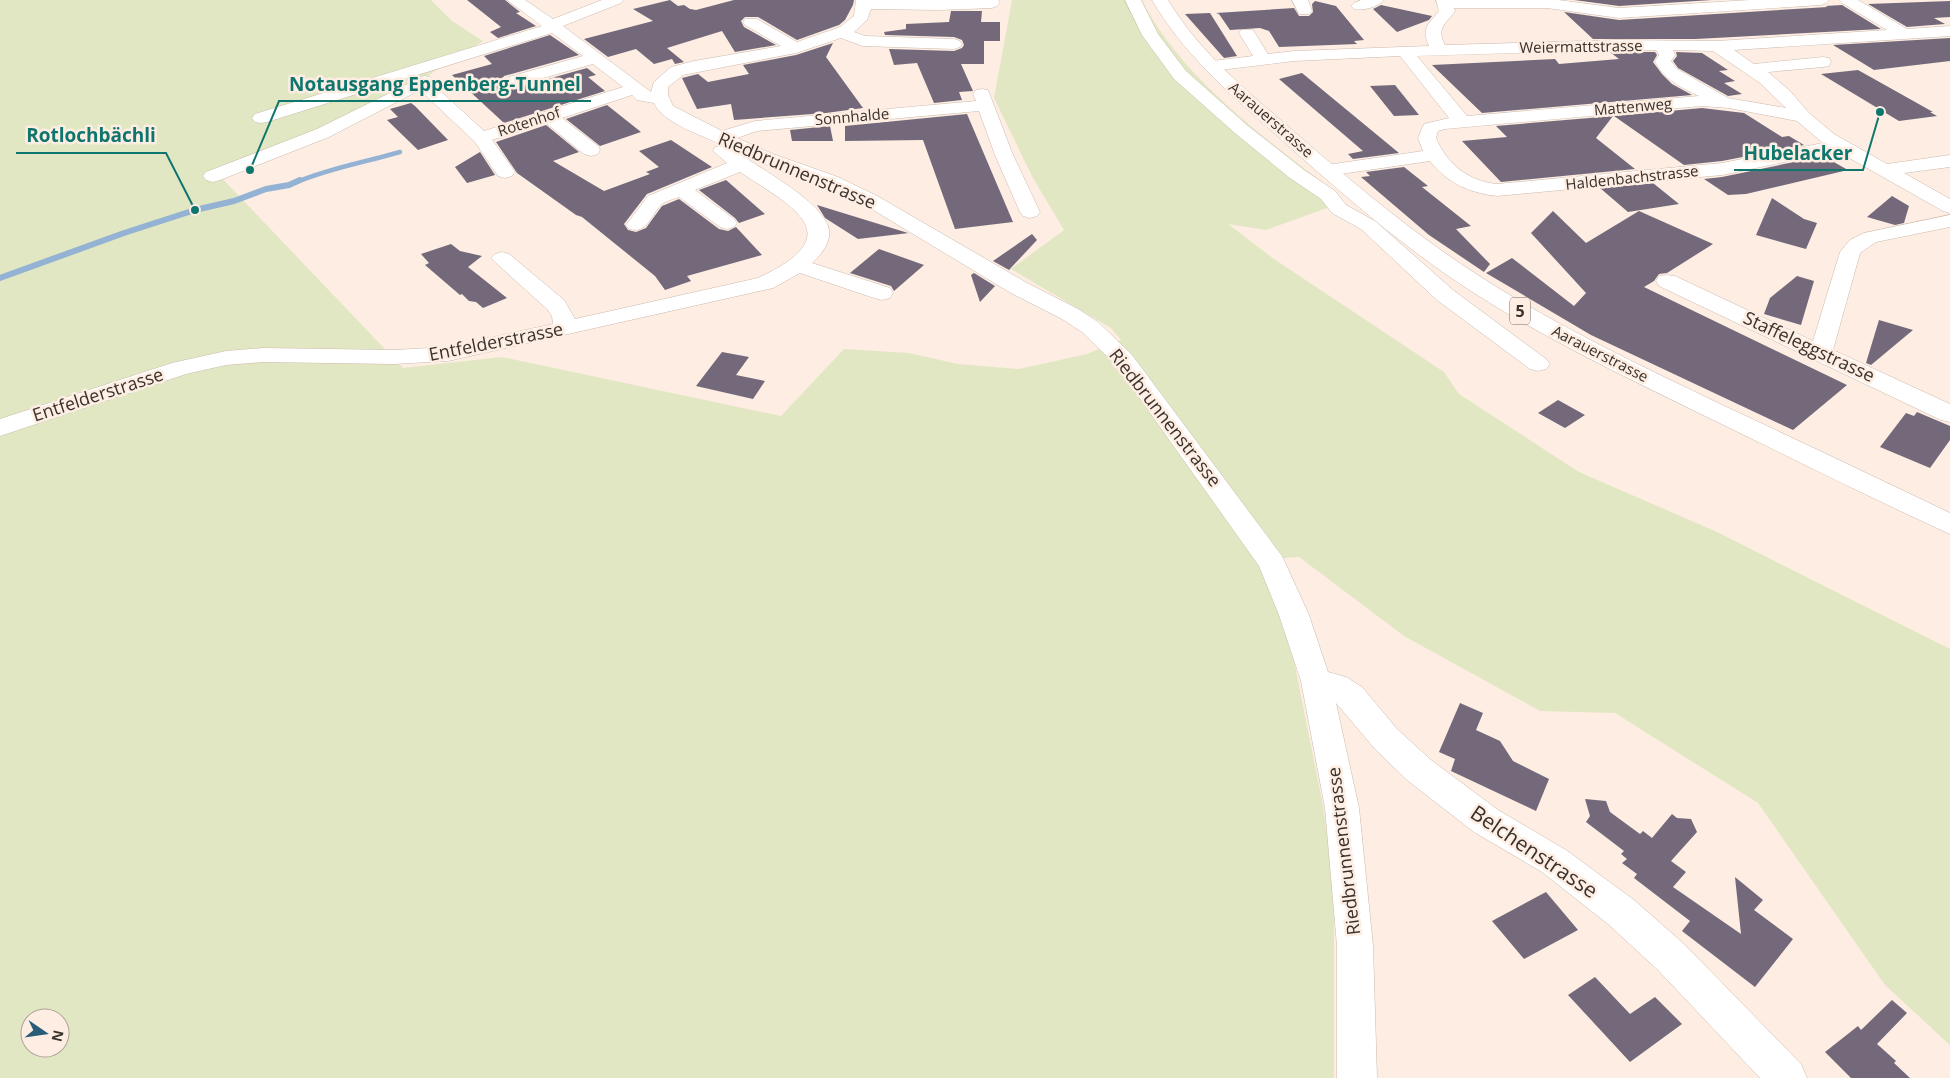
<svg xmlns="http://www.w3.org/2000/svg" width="1950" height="1078" viewBox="0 0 1950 1078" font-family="'Open Sans',sans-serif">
	<rect width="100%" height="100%" fill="#fdede2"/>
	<path fill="#e2e7c3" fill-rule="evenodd" d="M 0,0 L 431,0 L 452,21 L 483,41 L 421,80 L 364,111 L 218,174 L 403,368 L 502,357 L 781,416 L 844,349 L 909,353 L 958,364 L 1019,369 L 1087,354 L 1121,340 L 1111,328 L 1011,269 L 1064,230 L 1033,178 L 994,98 L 1012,0 L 1142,0 C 1177,72 1259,134 1322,182 L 1325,197 L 1330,207 L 1266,230 L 1228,224 L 1274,259 L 1444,372 L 1459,394 L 1579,472 L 1717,532 L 1950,649 L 1950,1045 L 1885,985 L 1758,803 L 1615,713 L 1540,711 L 1404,636 L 1299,557 L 1258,560 L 1278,612 L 1294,661 L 1323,806 L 1334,884 L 1334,1078 L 0,1078 ZM 30,1018 L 60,1018 L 60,1048 L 30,1048 Z"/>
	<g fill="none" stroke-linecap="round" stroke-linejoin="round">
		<path stroke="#93b2d4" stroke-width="4.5" d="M 297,182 C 330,168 366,162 400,152"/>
		<path stroke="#93b2d4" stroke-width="6" d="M 0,278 L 124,233 L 195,210 L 234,201 L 266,189 L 289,185 L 300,180"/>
	</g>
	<g fill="#73697a">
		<path d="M 467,0 L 505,0 L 520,12 L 516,13 L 536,26 L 498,38 L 490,32 L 501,27 Z"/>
		<path d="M 670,0 L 678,6 L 684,5 L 690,9 L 696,10 L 734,0 L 854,0 L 853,5 L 845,20 L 839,25 L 797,40 L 758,17 L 745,17 L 741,21 L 744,27 L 776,45 L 735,52 L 722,31 L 667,48 L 684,62 L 675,64 L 672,59 L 654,64 L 636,49 L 608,57 L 584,39 L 653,21 L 633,9 Z"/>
		<path d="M 1574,0 L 1712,0 L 1619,6 Z"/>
		<path d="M 1315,1 L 1336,6 L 1364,40 L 1354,41 L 1357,44 L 1279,47 L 1269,31 L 1260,28 L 1230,30 L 1219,14 L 1216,13 L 1294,8 L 1299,16 L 1309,16 L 1313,12 L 1312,4 Z"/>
		<path d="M 1950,1 L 1950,17 L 1934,18 L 1945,24 L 1907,27 L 1868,4 Z"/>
		<path d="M 1381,5 L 1432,16 L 1429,20 L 1397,32 L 1373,9 Z"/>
		<path d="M 1842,5 L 1881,29 L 1696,39 L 1593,39 L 1564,12 L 1619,20 L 1828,7 L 1825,6 Z"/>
		<path d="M 951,11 L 982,11 L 981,22 L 1000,22 L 1000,41 L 984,41 L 984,64 L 961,64 L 973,91 L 959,92 L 962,100 L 934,103 L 917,63 L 894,65 L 889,49 L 954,51 L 962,48 L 964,45 L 962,40 L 954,37 L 885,35 L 884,32 L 906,29 L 906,24 L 949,22 Z"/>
		<path d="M 1210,13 L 1237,56 L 1224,58 L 1185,14 Z"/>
		<path d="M 550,35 L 579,55 L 504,76 L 500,82 L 504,87 L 512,89 L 587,68 L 596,75 L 588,77 L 605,91 L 504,123 L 452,75 L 492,64 L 484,56 Z"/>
		<path d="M 1950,38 L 1950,61 L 1874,70 L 1833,45 Z"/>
		<path d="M 833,43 L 826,57 L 863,108 L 826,113 L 734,120 L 731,104 L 697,109 L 682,78 L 698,74 L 708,82 L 749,74 L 743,65 L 796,55 Z"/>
		<path d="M 1610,52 L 1655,52 L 1657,55 L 1653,62 L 1662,74 L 1672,84 L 1692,95 L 1482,113 L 1432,65 L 1555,59 L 1559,64 L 1619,59 Z"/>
		<path d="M 1676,52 L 1702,53 L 1728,70 L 1719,71 L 1735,81 L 1724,83 L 1742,94 L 1728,96 L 1678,68 L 1673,61 L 1677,56 Z"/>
		<path d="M 1858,70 L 1933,112 L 1930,112 L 1937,116 L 1899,121 L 1821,74 Z"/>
		<path d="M 1302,73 L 1399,153 L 1353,159 L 1348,154 L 1363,151 L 1279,79 Z"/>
		<path d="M 1395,85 L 1419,115 L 1394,116 L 1370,86 Z"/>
		<path d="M 411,103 L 415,106 L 448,140 L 418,150 L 387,120 L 398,117 L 390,109 Z"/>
		<path d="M 607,105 L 641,132 L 600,146 L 566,119 Z"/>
		<path d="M 1702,108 L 1744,113 L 1782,137 L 1789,136 L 1804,145 L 1722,161 L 1684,165 L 1614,116 Z"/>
		<path d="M 967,114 L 1013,222 L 955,229 L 923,140 L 845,141 L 845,126 Z"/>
		<path d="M 1613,116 L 1596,138 L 1635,169 L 1501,182 L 1462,141 L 1507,137 L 1496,126 Z"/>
		<path d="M 546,125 L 579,152 L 553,161 L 604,191 L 650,174 L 646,172 L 659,167 L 639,151 L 671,140 L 712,167 L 647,194 L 624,224 L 628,230 L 636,232 L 646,228 L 662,206 L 679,199 L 719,229 L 728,231 L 736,227 L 762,255 L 687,276 L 691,281 L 665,290 L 655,276 L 582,217 L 576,215 L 517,173 L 496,142 Z"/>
		<path d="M 830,126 L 833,141 L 792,141 L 790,130 Z"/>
		<path d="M 480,152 L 495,175 L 467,183 L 455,167 Z"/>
		<path d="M 1823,156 L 1848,170 L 1746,194 L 1728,195 L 1704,179 L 1722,177 Z"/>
		<path d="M 1404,167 L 1428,186 L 1422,187 L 1471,226 L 1456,229 L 1490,264 L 1484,272 L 1429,235 L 1361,177 L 1370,176 L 1366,172 Z"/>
		<path d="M 726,180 L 765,214 L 739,223 L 735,218 L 699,190 Z"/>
		<path d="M 1653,183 L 1679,204 L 1628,212 L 1600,188 Z"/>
		<path d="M 1892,196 L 1909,206 L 1904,223 L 1895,225 L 1867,217 Z"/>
		<path d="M 1772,198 L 1804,219 L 1817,223 L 1806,249 L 1756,235 Z"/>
		<path d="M 817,205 L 908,233 L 909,233 L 858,239 L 825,218 Z"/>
		<path d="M 1553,211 L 1586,243 L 1639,211 L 1713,244 L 1667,273 L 1659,274 L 1654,281 L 1644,287 L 1847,385 L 1793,430 L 1591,335 L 1486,273 L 1512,258 L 1574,306 L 1586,293 L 1531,233 Z"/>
		<path d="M 1032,234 L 1037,240 L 1009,270 L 993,261 Z"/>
		<path d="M 451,244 L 460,251 L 482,256 L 468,267 L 507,298 L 483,308 L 476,302 L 469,301 L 462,294 L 460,295 L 425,265 L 429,263 L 421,254 Z"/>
		<path d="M 879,249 L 924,265 L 894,291 L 891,286 L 850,273 Z"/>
		<path d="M 974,273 L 995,286 L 980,302 L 971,275 Z"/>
		<path d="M 1797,276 L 1814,281 L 1801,325 L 1764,314 L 1770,298 Z"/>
		<path d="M 1879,320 L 1913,330 L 1871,365 L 1866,363 Z"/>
		<path d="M 722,352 L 749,357 L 736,375 L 765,381 L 753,399 L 696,386 Z"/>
		<path d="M 1558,400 L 1585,415 L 1565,428 L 1538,413 Z"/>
		<path d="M 1917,412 L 1950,426 L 1950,440 L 1930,468 L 1880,447 L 1906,413 L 1914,416 Z"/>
		<path d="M 1460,703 L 1483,713 L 1476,730 L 1500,741 L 1513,761 L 1549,779 L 1536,811 L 1451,771 L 1455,759 L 1439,752 Z"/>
		<path d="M 1585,799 L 1606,801 L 1610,812 L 1640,834 L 1643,831 L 1652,838 L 1672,814 L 1677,818 L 1691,819 L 1697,832 L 1671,861 L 1686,872 L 1673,887 L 1741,934 L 1735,877 L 1763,900 L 1754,910 L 1793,939 L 1755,987 L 1682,931 L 1690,921 L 1634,878 L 1637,874 L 1622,863 L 1627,859 L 1621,854 L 1624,851 L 1586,822 L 1590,816 Z"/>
		<path d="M 1546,892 L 1578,930 L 1524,959 L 1492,921 Z"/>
		<path d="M 1595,977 L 1630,1014 L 1655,997 L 1682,1024 L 1630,1062 L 1568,995 Z"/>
		<path d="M 1892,1000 L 1907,1013 L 1877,1044 L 1896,1061 L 1894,1063 L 1910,1078 L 1851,1078 L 1825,1052 L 1858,1026 L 1861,1030 Z"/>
	</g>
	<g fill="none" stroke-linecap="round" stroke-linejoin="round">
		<defs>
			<g id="minor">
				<path d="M 507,0 L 525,0 L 553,19 L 602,0 L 624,0 L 621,3 L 563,26 L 651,92 L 654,82 L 671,67 L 694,61 L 781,46 L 745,25 L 743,22 L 745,19 L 757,19 L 797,42 L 840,27 L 854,16 L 856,0 L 998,0 L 1000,3 L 997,6 L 992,8 L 939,10 L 871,9 L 867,20 L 854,32 L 865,36 L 954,39 L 960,41 L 962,44 L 960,47 L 954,49 L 863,46 L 841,38 L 796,53 L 683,75 L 668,87 L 668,95 L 673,106 L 722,131 L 755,121 L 976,101 L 973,94 L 976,90 L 982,89 L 988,90 L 1013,155 L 1040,212 L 1037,216 L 1030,218 L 1023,216 L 1020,212 L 995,155 L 979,111 L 757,131 L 737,138 L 773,154 L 838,177 L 879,197 L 1027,283 L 1078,309 L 1098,322 L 1132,355 L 1282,556 L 1309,615 L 1328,672 L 1346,677 L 1362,687 L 1397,729 L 1431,760 L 1498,810 L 1566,850 L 1634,900 L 1684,944 L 1801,1064 L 1807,1078 L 1760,1078 L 1658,970 L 1608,924 L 1542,872 L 1474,832 L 1407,780 L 1375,749 L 1336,703 L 1359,808 L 1373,946 L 1377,1078 L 1337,1078 L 1337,946 L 1325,808 L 1301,681 L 1279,615 L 1259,566 L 1116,365 L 1082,332 L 1062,319 L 1011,293 L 865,205 L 824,185 L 759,162 L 732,149 C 756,166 817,198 828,226 C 833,240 822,254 812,263 L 890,288 L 893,293 L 890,298 L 882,300 L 874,298 L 800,273 L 773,288 L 448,361 L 394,364 L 263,362 L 226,365 L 186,374 L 0,436 L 0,419 L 172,363 L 226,351 L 263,348 L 394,350 L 448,347 L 553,324 L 552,316 L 547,309 L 495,262 L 491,258 L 495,254 L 502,252 L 509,254 L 564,300 L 575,319 L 758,278 C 850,235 796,209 740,172 L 695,190 L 734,219 L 737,223 L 734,227 L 727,229 L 720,227 L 679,197 C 674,199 665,201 661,205 C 650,216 648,234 629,229 L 626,225 L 648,196 L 727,163 L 713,151 L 715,147 L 725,146 C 706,137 662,123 654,103 L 637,100 L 632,95 L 562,118 L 598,146 L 600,150 L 598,154 L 591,156 L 584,154 L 546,123 L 492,140 L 515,172 L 512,176 L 505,178 L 498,176 L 475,142 L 420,90 L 329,137 L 220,180 L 213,182 L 206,180 L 203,176 L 206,172 L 317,129 L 424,76 L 430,77 L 435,86 L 484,131 L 623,87 L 593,64 L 511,87 L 505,86 L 502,82 L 505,78 L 583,56 L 552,33 L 267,122 L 261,123 L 255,122 L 252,118 L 255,114 L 542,26 Z"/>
				<path d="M 1125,0 L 1141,0 L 1158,34 L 1186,71 L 1248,126 L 1304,170 L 1335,191 L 1346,205 L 1375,221 L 1453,290 L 1546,359 L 1550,364 L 1546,369 L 1538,371 L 1530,369 L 1437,300 L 1361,229 L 1332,213 L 1321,199 L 1290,178 L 1236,134 L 1174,79 L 1142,35 Z"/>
				<path d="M 1292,0 L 1308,0 L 1312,11 L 1309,14 L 1299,14 Z"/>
				<path d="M 1361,0 L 1384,0 C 1378,7 1363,11 1354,9 L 1351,6 L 1354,3 Z"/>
				<path d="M 1436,0 L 1558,0 L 1619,8 L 1750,0 L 1829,0 L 1826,3 L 1821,5 L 1619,18 L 1547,8 L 1454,8 L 1455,11 C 1445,25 1436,28 1445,45 L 1618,40 L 1717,41 L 1887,30 L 1842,3 L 1839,0 L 1858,0 L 1907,29 L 1950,26 L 1950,36 L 1734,50 L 1754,64 L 1823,57 L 1829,58 L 1831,62 L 1829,66 L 1823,67 L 1768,72 L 1790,91 L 1809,113 L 1834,134 L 1887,164 L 1950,155 L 1950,167 L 1904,173 L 1950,199 L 1950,213 L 1943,211 L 1837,151 L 1722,175 L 1497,196 C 1470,193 1447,183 1430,161 L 1327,176 L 1320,174 L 1317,170 L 1320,166 L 1423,151 L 1418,138 L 1424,124 L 1449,118 L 1400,56 L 1294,61 L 1212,71 L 1206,70 L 1204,66 L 1206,62 L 1212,61 L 1253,56 L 1239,33 L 1241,30 L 1253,30 L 1268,54 L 1294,51 L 1429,46 C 1421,28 1428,25 1439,11 ZM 1618,50 L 1656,50 L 1659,55 L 1655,61 C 1663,79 1682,88 1699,96 L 1467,116 L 1417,56 ZM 1673,50 L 1713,51 L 1760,83 L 1786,108 L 1728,98 L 1677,69 L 1671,61 L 1675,55 ZM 1702,106 L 1729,108 L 1797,121 L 1823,143 L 1722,163 L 1497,184 C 1468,181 1447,164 1436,138 L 1438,131 L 1445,129 Z"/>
				<path d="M 1950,215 L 1950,227 L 1876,242 L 1860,253 L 1833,350 L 1950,404 L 1950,422 L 1941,420 L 1659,286 L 1656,281 L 1659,276 L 1667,275 L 1675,276 L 1813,341 L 1840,252 L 1850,240 L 1864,233 Z"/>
			</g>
			<path id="major" d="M 1152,0 L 1168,0 C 1201,55 1251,94 1299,136 C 1359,188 1420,239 1487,281 C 1561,328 1639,365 1718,403 C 1795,439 1873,476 1950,513 L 1950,534 L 1911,516 C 1841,483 1771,448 1701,414 C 1623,376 1544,338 1471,291 C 1404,248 1344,195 1285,143 C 1236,99 1186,58 1152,0 Z"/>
		</defs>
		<use href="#minor" stroke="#cdbaad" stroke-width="1"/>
		<use href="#major" stroke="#cdbaad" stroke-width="1"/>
		<use href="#minor" fill="#fff" fill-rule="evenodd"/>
		<use href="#major" fill="#fff" fill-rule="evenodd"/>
	</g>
	<g text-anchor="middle" stroke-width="5" stroke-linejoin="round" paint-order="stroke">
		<g font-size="15" fill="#39312c" stroke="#fdede2">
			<text transform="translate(1581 47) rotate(-1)" y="5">Weiermattstrasse</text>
			<text transform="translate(1633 107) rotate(-5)" y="5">Mattenweg</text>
			<text transform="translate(852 117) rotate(-5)" y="5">Sonnhalde</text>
			<text transform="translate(1271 120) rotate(41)" y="5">Aarauerstrasse</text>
			<text transform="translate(529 122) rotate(-18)" y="5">Rotenhof</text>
			<text transform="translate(1632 178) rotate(-6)" y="5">Haldenbachstrasse</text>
			<text transform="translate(1600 354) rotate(27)" y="5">Aarauerstrasse</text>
		</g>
		<rect fill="#fdede2" stroke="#746963" stroke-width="1" x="1510" y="297.5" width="20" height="27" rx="4"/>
		<g font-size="16" font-weight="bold" fill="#39312c">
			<text x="1520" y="317">5</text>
		</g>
		<g font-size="18" fill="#39312c" stroke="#fdede2">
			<text transform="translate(797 171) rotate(23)" y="6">Riedbrunnenstrasse</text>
			<text transform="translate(496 342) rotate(-11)" y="6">Entfelderstrasse</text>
			<text transform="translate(1809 347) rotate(25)" y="6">Staffeleggstrasse</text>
			<text transform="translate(98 395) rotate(-18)" y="6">Entfelderstrasse</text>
			<text transform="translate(1165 418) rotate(52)" y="6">Riedbrunnenstrasse</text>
			<text transform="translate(1344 851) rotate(-97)" y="6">Riedbrunnenstrasse</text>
		</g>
		<g font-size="21" fill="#39312c" stroke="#fdede2">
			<text transform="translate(1534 852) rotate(34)" y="7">Belchenstrasse</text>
		</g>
	</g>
	<path fill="none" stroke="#0f766e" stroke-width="2" d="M250 170L279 101H591M195 210L166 153H16M1880 112L1863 170H1734"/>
	<g fill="#0f766e" stroke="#fdede2" stroke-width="2">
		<circle cx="250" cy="170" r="5"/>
		<circle cx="195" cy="210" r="5"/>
		<circle cx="1880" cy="112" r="5"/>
	</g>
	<g font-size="19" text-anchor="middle" font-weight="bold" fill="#0f766e" stroke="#fdede2" stroke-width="5" stroke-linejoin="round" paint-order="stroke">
		<text x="435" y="91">Notausgang Eppenberg-Tunnel</text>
		<text x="91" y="142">Rotlochbächli</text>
		<text x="1798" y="160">Hubelacker</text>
	</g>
	<g transform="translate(45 1033) rotate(103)"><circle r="24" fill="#fdede2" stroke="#afa299"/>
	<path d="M0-4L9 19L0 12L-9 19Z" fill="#285c79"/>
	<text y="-8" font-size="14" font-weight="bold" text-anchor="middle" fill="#39312c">N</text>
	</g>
</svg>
